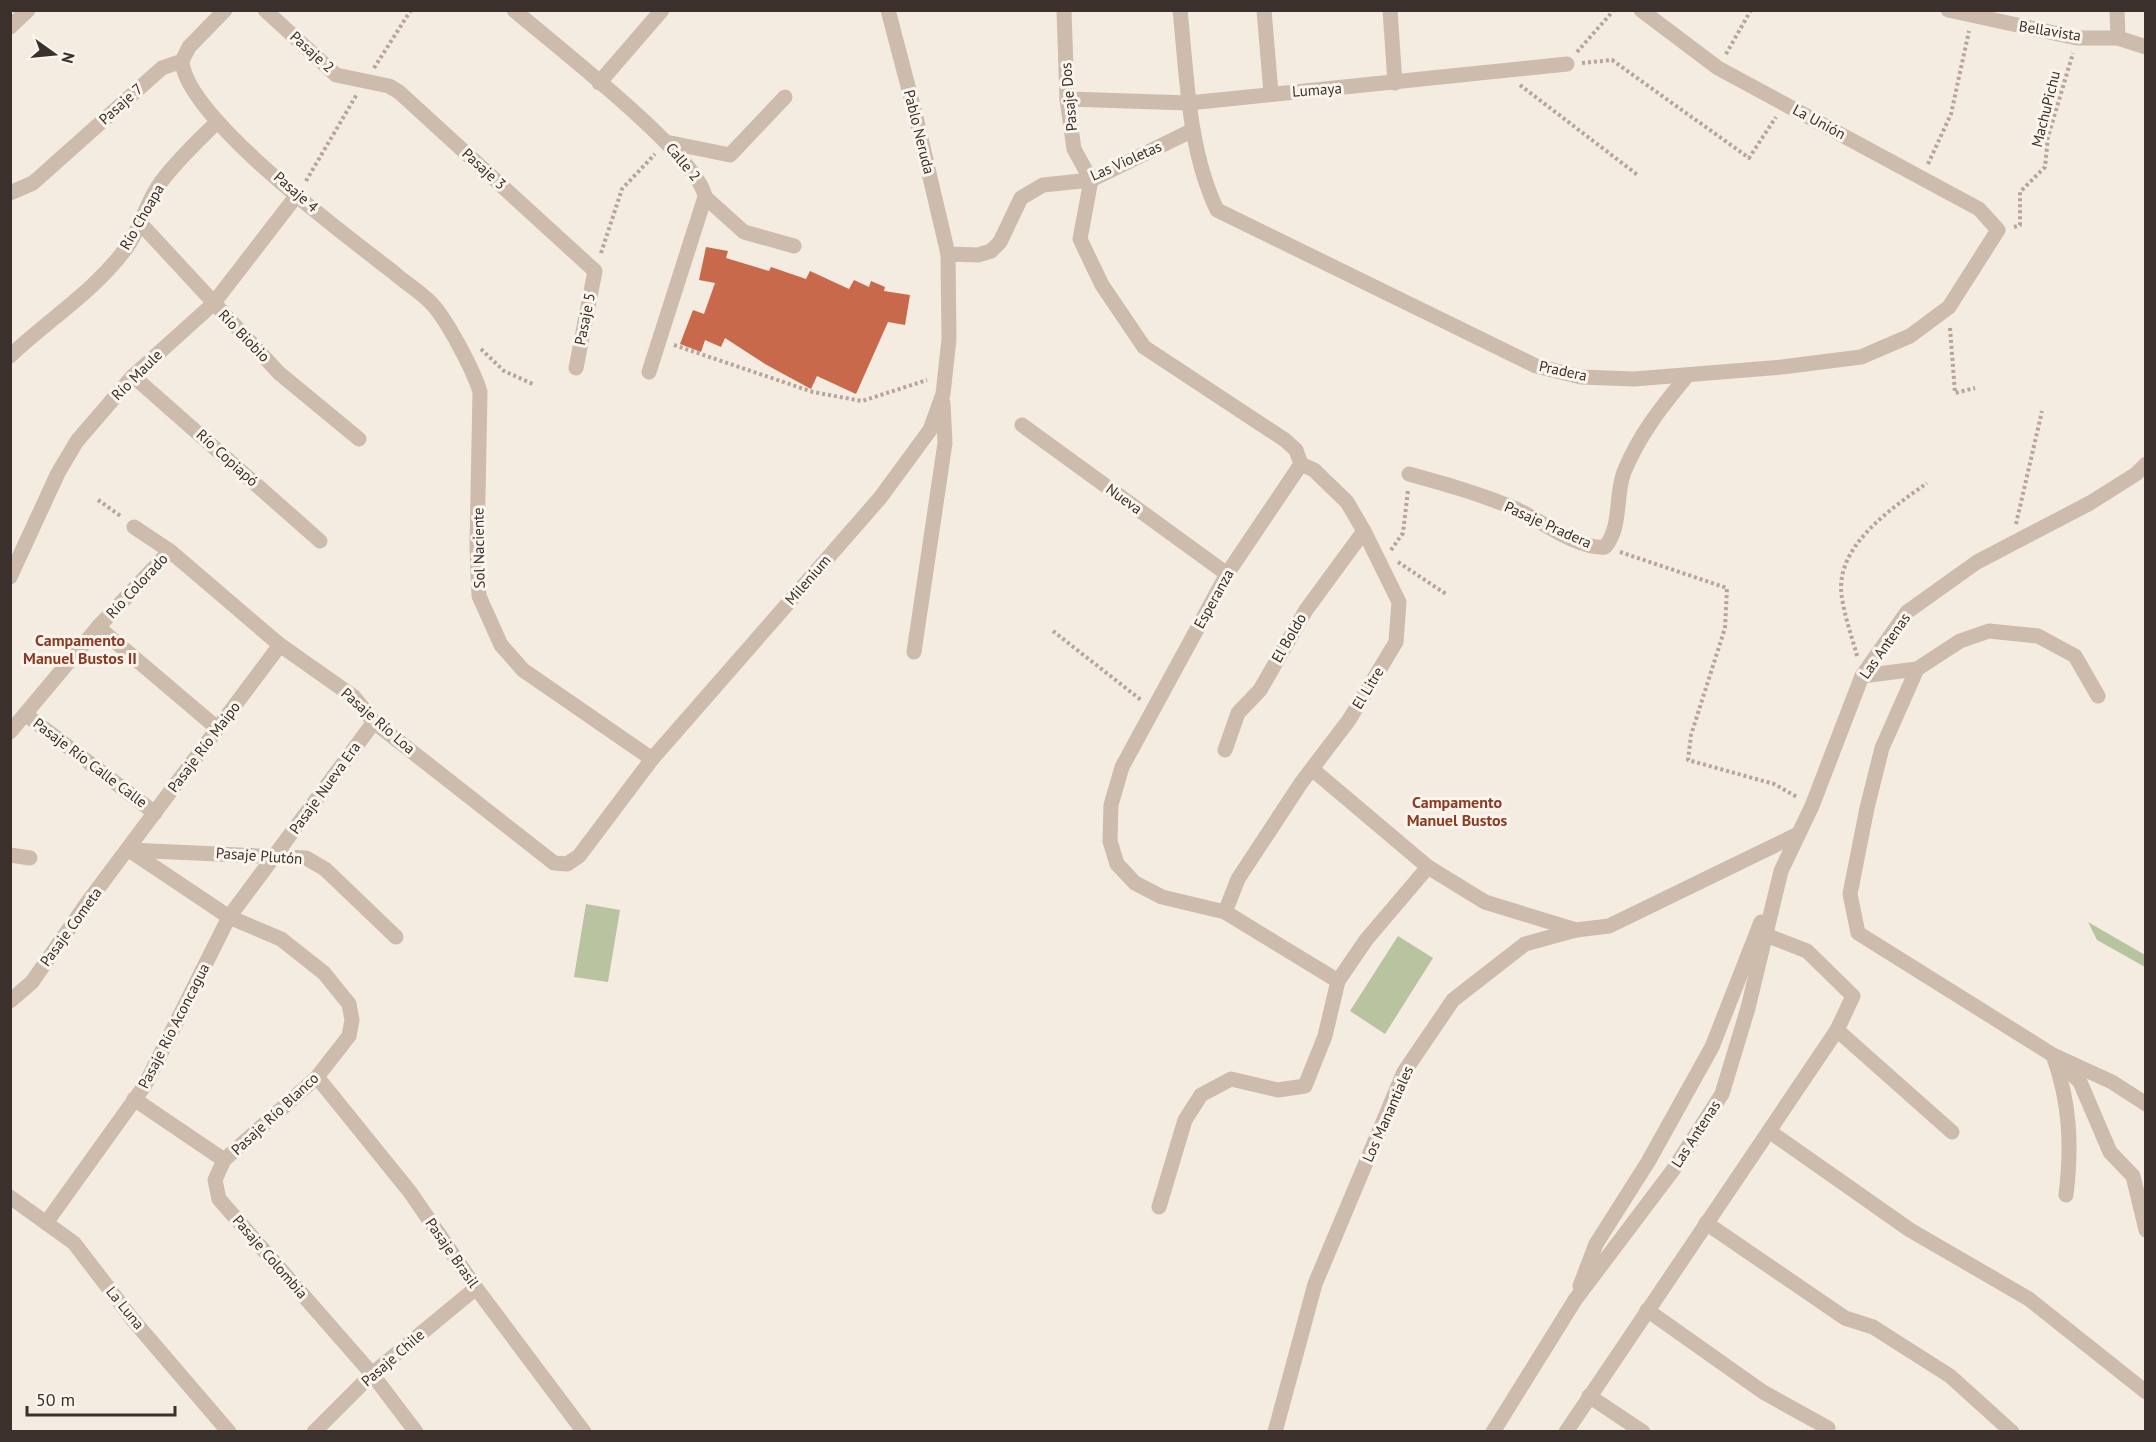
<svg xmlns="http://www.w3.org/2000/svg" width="2156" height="1442" viewBox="0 0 2156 1442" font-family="'PT Sans',sans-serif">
	<rect width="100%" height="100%" fill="#f4ebe1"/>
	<g fill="#b8c4a0">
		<path d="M 586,904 L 620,910 L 608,982 L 574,977 Z"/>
		<path d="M 2088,922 L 2145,955 L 2145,967 L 2097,940 Z"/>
		<path d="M 1398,936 L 1433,958 L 1385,1034 L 1350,1011 Z"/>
	</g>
	<path fill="#c8694b" d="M 706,247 L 728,251 L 726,258 L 769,271 L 771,267 L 806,279 L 810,271 L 849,289 L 854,280 L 869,287 L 871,281 L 885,287 L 884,291 L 910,295 L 905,325 L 888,322 L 856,394 L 817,376 L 811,389 L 765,364 L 725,338 L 721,347 L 705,340 L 701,352 L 680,344 L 693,310 L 704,314 L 715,283 L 699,280 Z"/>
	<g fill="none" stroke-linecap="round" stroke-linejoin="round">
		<g stroke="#b9a596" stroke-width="4" stroke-dasharray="3 3" stroke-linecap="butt">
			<path d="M 1577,52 L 1614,10"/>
			<path d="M 1726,54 L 1751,10"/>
			<path d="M 1582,63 L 1612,60 L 1749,158 L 1776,117"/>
			<path d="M 374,68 L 411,10"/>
			<path d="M 1520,85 L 1639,176"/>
			<path d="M 1928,164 L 1951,114 L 1969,31"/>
			<path d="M 306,181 L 357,94"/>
			<path d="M 2014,227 L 2020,225 L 2020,192 L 2045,167 L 2048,137 L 2073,53"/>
			<path d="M 601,253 L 622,189 L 655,154"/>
			<path d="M 1950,328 L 1955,393 L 1975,388"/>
			<path d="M 674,345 L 813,392 L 862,401 L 927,380"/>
			<path d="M 481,349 L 504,371 L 535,385"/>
			<path d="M 98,500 L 122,517"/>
			<path d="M 2016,524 L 2042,411"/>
			<path d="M 1391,550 L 1403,533 L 1408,490"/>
			<path d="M 1620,552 L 1727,588 L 1725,628 L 1691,735 L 1688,760 L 1774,784 L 1797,797"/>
			<path d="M 1398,562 L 1446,594"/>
			<path d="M 1053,631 L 1141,700"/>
			<path d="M 1857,656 C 1852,637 1845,618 1842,598 C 1833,547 1891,509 1927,483"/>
		</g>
		<g stroke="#cdbbac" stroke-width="15">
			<path d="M 265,10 L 336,75 L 389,86 L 399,92 L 595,271 L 576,368"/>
			<path d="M 514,10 C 552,43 699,156 705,197 L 649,372"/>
			<path d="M 1064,10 L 1067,99 L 1074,149 L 1091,180 L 1080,239 L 1102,285 L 1144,347 L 1285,440 L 1296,450 L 1301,464 L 1227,574 L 1122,767 L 1111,805 L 1110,841 L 1117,864 L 1135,883 L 1162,897 L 1225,912 L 1338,981"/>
			<path d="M 1180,10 C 1187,76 1188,149 1217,210 L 1536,366 L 1581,377 L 1634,379 L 1782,367 L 1861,357 L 1910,336 L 1949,307 L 1998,230 L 1979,209 L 1718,68 L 1641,10"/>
			<path d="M 1264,10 L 1271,93"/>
			<path d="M 1390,10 L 1395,83"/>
			<path d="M 1948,10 L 2077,38 L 2118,38 L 2146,47"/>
			<path d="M 2117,10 L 2118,38"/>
			<path d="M 10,27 L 28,10"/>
			<path d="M 182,61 C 186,118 346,235 393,272 C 405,283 421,292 432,304 C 447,320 474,371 480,392 L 477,546 L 479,596 L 501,645 L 523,670 L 652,759"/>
			<path d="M 599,83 L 662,10"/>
			<path d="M 1067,99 L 1189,103 L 1567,64"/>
			<path d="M 666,142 L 730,155 L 785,97"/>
			<path d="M 10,193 L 33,183 L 162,68 L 182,61 L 189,47 L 225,10"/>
			<path d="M 705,197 L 744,232 L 794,246"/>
			<path d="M 140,223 L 279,373 L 359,439"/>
			<path d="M 948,254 L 978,255 L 991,251 L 1000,242 L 1021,198 L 1043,185 L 1091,180 L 1193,130"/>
			<path d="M 10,356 C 49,319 95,291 127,247 C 141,228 146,202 161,182 C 177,160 198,141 217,122"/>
			<path d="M 133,376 L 320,541"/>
			<path d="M 1022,425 L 1227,574"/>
			<path d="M 1409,474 C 1445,484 1481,494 1516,509 C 1540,520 1579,550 1605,547 C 1622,527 1615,495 1624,472 C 1639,435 1662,406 1687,376"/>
			<path d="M 134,527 L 170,551 L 280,645 L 354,697 L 374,722 L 554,863 L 567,864 L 579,856 L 652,759 L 880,498 L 930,430 L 943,394 L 949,339 L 948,254 L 914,109 L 888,10"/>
			<path d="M 10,577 L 58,473 L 77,441 L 133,376 L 213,304 L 297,195"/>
			<path d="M 98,627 L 217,728"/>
			<path d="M 914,652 L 945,443 L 943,403"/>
			<path d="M 1917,669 L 1882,748 L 1867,808 L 1850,894 L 1858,933 L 2053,1055 L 2080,1082 L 2110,1152 L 2133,1176 L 2146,1230"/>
			<path d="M 1862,676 L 1917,669 L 1960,641 L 1989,631 L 2038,636 L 2075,656 L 2098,696"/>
			<path d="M 25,714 L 155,813"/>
			<path d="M 10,732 L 98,627 L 170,551"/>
			<path d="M 1225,750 L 1238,713 L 1260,690 L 1306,610 L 1364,531"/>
			<path d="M 1312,769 L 1428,867 L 1485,902 L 1576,930"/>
			<path d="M 129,850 L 229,917 L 281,939 L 324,973 L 349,1004 L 352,1020 L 349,1036 L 317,1077 L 224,1160 L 215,1180 L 219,1199 L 372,1374 L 416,1432"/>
			<path d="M 129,850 L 306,858 L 325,869 L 396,937"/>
			<path d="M 10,855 L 30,858"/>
			<path d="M 1225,912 L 1238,879 L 1301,783 L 1349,720 L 1396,642 L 1399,602 L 1364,531 L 1347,502 L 1314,470 L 1301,464"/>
			<path d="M 10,1001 L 32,982 L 87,903 L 280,645"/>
			<path d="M 1837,1030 L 1952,1132"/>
			<path d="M 317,1077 L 410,1192 L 476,1288 L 584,1432"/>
			<path d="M 134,1099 L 224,1160"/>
			<path d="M 1769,1131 L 1910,1230 L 2029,1299 L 2146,1392"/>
			<path d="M 2066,1195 C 2072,1146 2070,1102 2053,1055 L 2112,1082 L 2146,1104"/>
			<path d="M 10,1197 L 74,1243 L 133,1320 L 229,1432"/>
			<path d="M 1159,1207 L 1185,1120 L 1201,1095 L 1231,1079 L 1278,1090 L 1305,1086 L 1325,1036 L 1338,981 L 1366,940 L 1428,867"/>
			<path d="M 46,1223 L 145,1085 L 229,917 L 374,722"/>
			<path d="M 1706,1223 L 1845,1318 L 1873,1327 L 1950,1376 L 2012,1432"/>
			<path d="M 1580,1286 L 1596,1244 L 1648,1162 L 1712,1047 L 1761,922"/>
			<path d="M 1647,1310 L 1763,1392 L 1828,1428"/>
			<path d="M 1589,1396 L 1643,1432"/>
			<path d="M 314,1432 L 372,1374 L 476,1288"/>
			<path d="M 1275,1432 L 1315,1284 L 1404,1072 L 1453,1000 L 1525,944 L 1576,930 L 1609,926 L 1796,835"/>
			<path d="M 1493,1432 L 1575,1300 L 1673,1170 L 1722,1094 L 1748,1008 L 1781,871 L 1812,806 L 1862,676 L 1907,612 L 1977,562 L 2090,503 L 2136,474 L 2146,464"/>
			<path d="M 1566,1432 L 1837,1030 L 1853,996 L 1807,951 L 1766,935"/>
		</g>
	</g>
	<g text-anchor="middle" stroke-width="6" stroke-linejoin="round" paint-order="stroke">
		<g font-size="15" fill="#3b302b" stroke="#fbf5ee">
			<text transform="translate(2050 31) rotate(9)" y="5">Bellavista</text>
			<text transform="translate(312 52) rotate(42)" y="5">Pasaje 2</text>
			<text transform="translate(1317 90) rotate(-4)" y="5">Lumaya</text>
			<text transform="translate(1069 97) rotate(-95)" y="5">Pasaje Dos</text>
			<text transform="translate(121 104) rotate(-42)" y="5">Pasaje 7</text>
			<text transform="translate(2046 109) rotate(-76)" y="5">MachuPichu</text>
			<text transform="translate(1819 122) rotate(28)" y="5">La Unión</text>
			<text transform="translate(919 132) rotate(76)" y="5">Pablo Neruda</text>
			<text transform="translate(1126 161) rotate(-24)" y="5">Las Violetas</text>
			<text transform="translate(683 162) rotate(50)" y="5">Calle 2</text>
			<text transform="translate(484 169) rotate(42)" y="5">Pasaje 3</text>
			<text transform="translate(296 192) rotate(41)" y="5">Pasaje 4</text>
			<text transform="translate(142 217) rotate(-60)" y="5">Río Choapa</text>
			<text transform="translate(585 319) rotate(-79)" y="5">Pasaje 5</text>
			<text transform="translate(244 336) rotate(46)" y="5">Río Biobio</text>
			<text transform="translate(1563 371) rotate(12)" y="5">Pradera</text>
			<text transform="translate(137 375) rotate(-45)" y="5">Río Maule</text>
			<text transform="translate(227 458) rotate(42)" y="5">Río Copiapó</text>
			<text transform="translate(1124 499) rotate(36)" y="5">Nueva</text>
			<text transform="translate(1548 525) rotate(24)" y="5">Pasaje Pradera</text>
			<text transform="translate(479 548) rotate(-91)" y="5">Sol Naciente</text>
			<text transform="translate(808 580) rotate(-49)" y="5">Milenium</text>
			<text transform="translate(137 586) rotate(-47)" y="5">Río Colorado</text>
			<text transform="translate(1214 599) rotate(-61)" y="5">Esperanza</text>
			<text transform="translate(1289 638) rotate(-60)" y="5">El Boldo</text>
			<text transform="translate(1885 646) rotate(-55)" y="5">Las Antenas</text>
			<text transform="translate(1368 688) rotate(-59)" y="5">El Litre</text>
			<text transform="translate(378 721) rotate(41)" y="5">Pasaje Río Loa</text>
			<text transform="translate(204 747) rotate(-53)" y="5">Pasaje Río Maipo</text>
			<text transform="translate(90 763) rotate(37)" y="5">Pasaje Río Calle Calle</text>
			<text transform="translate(325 788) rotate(-54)" y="5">Pasaje Nueva Era</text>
			<text transform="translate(259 856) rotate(4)" y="5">Pasaje Plutón</text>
			<text transform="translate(71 927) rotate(-54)" y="5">Pasaje Cometa</text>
			<text transform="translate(174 1026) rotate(-63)" y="5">Pasaje Río Aconcagua</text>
			<text transform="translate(275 1114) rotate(-43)" y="5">Pasaje Río Blanco</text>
			<text transform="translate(1388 1114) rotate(-66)" y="5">Los Manantiales</text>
			<text transform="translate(1696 1134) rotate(-57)" y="5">Las Antenas</text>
			<text transform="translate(452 1253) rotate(55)" y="5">Pasaje Brasil</text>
			<text transform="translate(270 1257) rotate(49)" y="5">Pasaje Colombia</text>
			<text transform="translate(125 1308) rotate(51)" y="5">La Luna</text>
			<text transform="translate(393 1358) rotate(-41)" y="5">Pasaje Chile</text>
		</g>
		<g font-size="16" font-weight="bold" fill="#8c3b22" stroke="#fbf5ee">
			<text x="80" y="646">Campamento<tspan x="80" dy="18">Manuel Bustos II</tspan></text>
			<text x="1457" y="808">Campamento<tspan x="1457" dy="18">Manuel Bustos</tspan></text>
		</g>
	</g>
	<rect width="2156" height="1442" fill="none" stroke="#3b302b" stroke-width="24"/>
	<g transform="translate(54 54) rotate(105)" stroke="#fbf5ee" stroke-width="4.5" paint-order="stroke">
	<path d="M0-4.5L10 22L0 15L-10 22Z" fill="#3b302b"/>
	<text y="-9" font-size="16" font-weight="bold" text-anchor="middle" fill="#3b302b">N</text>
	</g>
	<path d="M27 1406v9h148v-9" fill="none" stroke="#3b302b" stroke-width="3"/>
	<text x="36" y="1406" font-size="18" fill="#3b302b" stroke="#fbf5ee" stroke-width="4.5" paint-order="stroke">50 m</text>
</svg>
